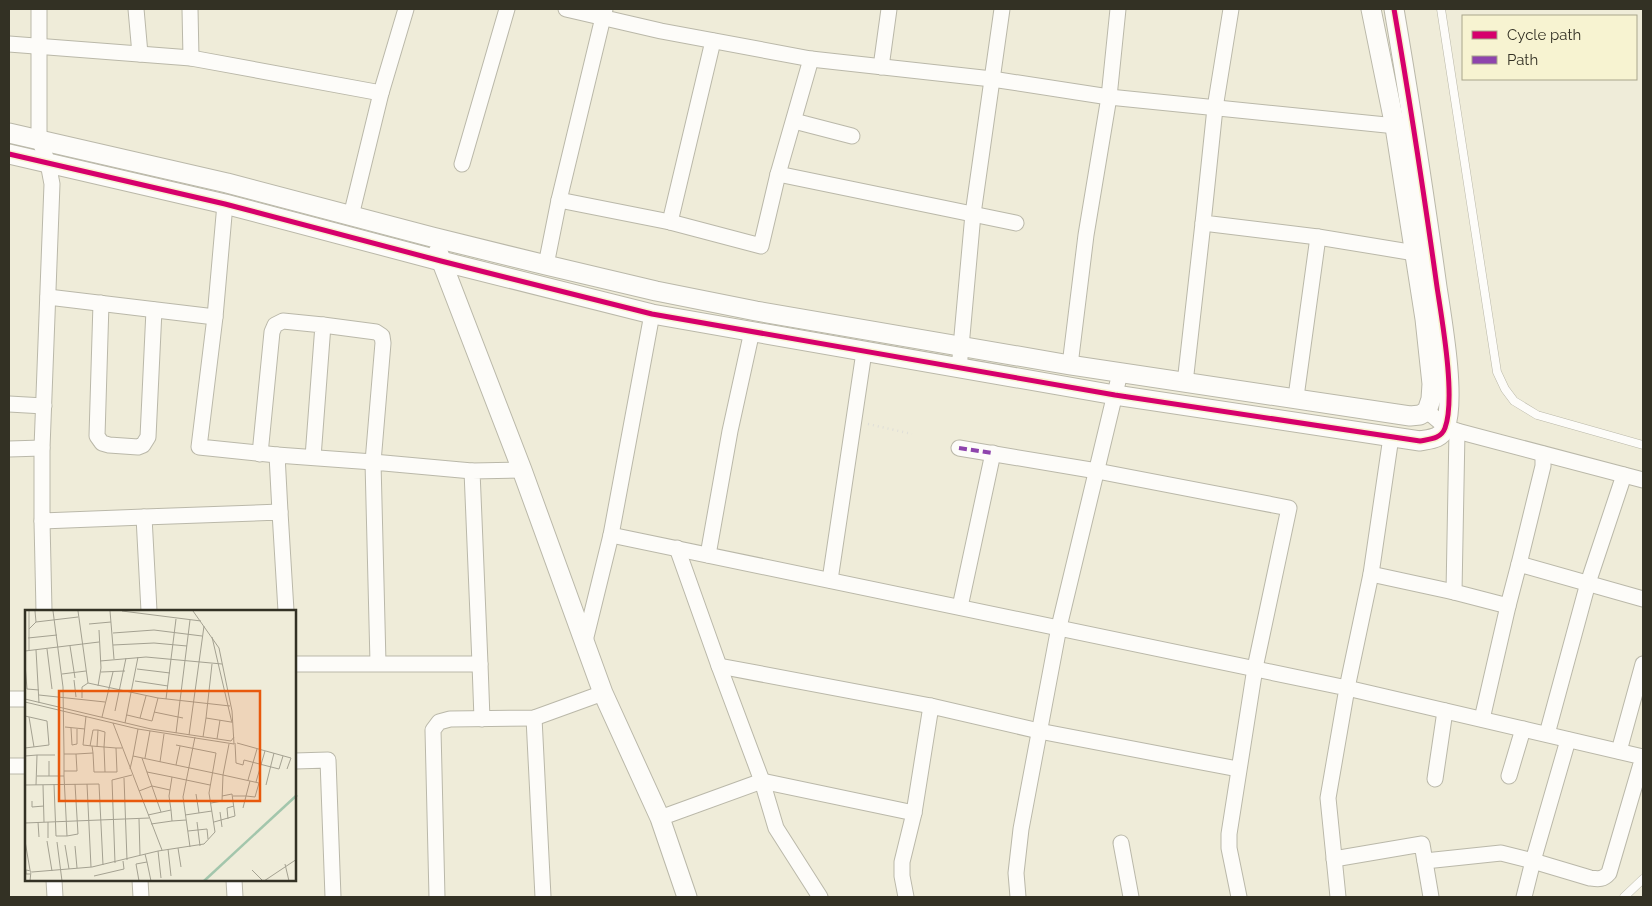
<svg xmlns="http://www.w3.org/2000/svg" width="1652" height="906" viewBox="0 0 1652 906" font-family="Raleway,sans-serif">
	<rect width="100%" height="100%" fill="#efecd9"/>
	<g fill="none" stroke-linecap="round" stroke-linejoin="round">
		<defs>
			<g id="service">
				<path d="M 1441,9 L 1497,372 L 1505,389 L 1514,401 L 1537,415 L 1643,445"/>
				<path d="M 1624,897 L 1643,879"/>
			</g>
			<g id="minor">
				<path d="M 39,9 L 39,139 L 48,163 L 52,184 L 42,448 L 42,521 L 144,517"/>
				<path d="M 136,9 L 140,54"/>
				<path d="M 190,9 L 191,58"/>
				<path d="M 566,9 L 661,31 L 811,59 L 992,79 L 1109,97 L 1406,127"/>
				<path d="M 1231,9 L 1215,108 L 1203,223 L 1318,237 L 1415,253"/>
				<path d="M 9,44 L 191,58 L 381,93"/>
				<path d="M 881,67 L 889,9"/>
				<path d="M 794,121 L 852,136"/>
				<path d="M 462,164 L 507,9"/>
				<path d="M 778,174 L 1016,223"/>
				<path d="M 559,200 L 670,222 L 761,246 L 778,174 L 811,59"/>
				<path d="M 225,204 L 215,317 L 199,447 L 277,455"/>
				<path d="M 351,216 L 381,93 L 406,9"/>
				<path d="M 670,222 L 713,41"/>
				<path d="M 546,265 L 559,200 L 605,9"/>
				<path d="M 48,297 L 215,317"/>
				<path d="M 101,303 L 97,436 L 102,443 L 109,445 L 138,447 L 143,445 L 148,437 L 154,310"/>
				<path d="M 1070,365 L 1086,235 L 1109,97 L 1118,9"/>
				<path d="M 959,369 L 973,214 L 1002,9"/>
				<path d="M 1185,383 L 1203,223"/>
				<path d="M 1296,397 L 1318,237"/>
				<path d="M 9,404 L 44,406"/>
				<path d="M 1427,411 L 1446,427 L 1457,431 L 1454,592 L 1508,606 L 1519,564 L 1643,599"/>
				<path d="M 1457,431 L 1643,480"/>
				<path d="M 1391,437 L 1371,574 L 1347,688 L 1643,757 L 1609,873 C 1603,880 1598,879 1590,878 L 1533,861 L 1524,897"/>
				<path d="M 959,448 L 1097,471 L 1289,508 L 1255,668 L 1229,834 L 1229,848 L 1239,897"/>
				<path d="M 9,449 L 42,448"/>
				<path d="M 260,454 L 272,332 L 275,325 L 283,321 L 323,325 L 313,457"/>
				<path d="M 280,512 L 277,455 L 373,462 L 383,343 L 382,336 L 376,332 L 323,325"/>
				<path d="M 42,521 L 44,611"/>
				<path d="M 611,535 L 652,314"/>
				<path d="M 677,548 L 719,666 L 762,781 L 776,828 L 820,897"/>
				<path d="M 708,555 L 730,431 L 752,331"/>
				<path d="M 1519,564 L 1543,466 L 1543,454"/>
				<path d="M 1371,574 L 1454,592"/>
				<path d="M 830,580 L 864,352"/>
				<path d="M 960,607 L 993,453"/>
				<path d="M 149,611 L 144,517 L 280,512 L 286,611"/>
				<path d="M 585,641 L 611,535 L 1347,688 L 1328,798 L 1338,897"/>
				<path d="M 378,663 L 373,462 L 472,471"/>
				<path d="M 295,664 L 480,664 L 472,471 L 522,470"/>
				<path d="M 480,664 L 482,719"/>
				<path d="M 719,666 L 931,706"/>
				<path d="M 9,699 L 26,699"/>
				<path d="M 534,718 L 543,897"/>
				<path d="M 1482,719 L 1508,606"/>
				<path d="M 1547,734 L 1588,583 L 1624,475"/>
				<path d="M 1619,751 L 1643,664"/>
				<path d="M 295,761 L 328,760 L 333,897"/>
				<path d="M 9,766 L 26,766"/>
				<path d="M 1509,776 L 1523,729"/>
				<path d="M 1435,779 L 1445,711"/>
				<path d="M 660,818 L 762,781 L 914,813"/>
				<path d="M 1121,843 L 1131,897"/>
				<path d="M 1334,859 L 1422,844 L 1431,897"/>
				<path d="M 1425,861 L 1501,853 L 1533,861 L 1568,740"/>
				<path d="M 54,880 L 55,897"/>
				<path d="M 140,880 L 141,897"/>
				<path d="M 234,880 L 235,897"/>
				<path d="M 437,897 L 433,730 L 439,722 L 450,719 L 534,718 L 603,693"/>
				<path d="M 906,897 L 902,876 L 902,862 L 914,813 L 931,706 L 1039,731 L 1238,769"/>
				<path d="M 1018,897 L 1016,873 L 1021,829 L 1059,627 L 1120,373"/>
			</g>
			<g id="tertiary">
				<path d="M 9,133 L 227,183 L 432,237 L 546,265 L 656,291 L 756,311 L 1070,365 L 1410,416 L 1420,415 L 1427,411 L 1431,399 L 1432,384 L 1425,319 L 1395,127 L 1371,9"/>
				<path d="M 9,154 L 225,204 L 441,261 L 652,314 L 1115,395 L 1420,441 C 1430,439 1441,439 1445,428 C 1456,398 1442,320 1437,287 C 1424,194 1410,102 1394,9"/>
				<path d="M 438,252 L 522,470 L 603,693 L 660,818 L 687,897"/>
			</g>
		</defs>
		<use href="#service" stroke="#bab8a9" stroke-width="9"/>
		<use href="#minor" stroke="#bab8a9" stroke-width="17"/>
		<use href="#tertiary" stroke="#bab8a9" stroke-width="21"/>
		<path stroke="#dfded8" stroke-width="2.5" stroke-dasharray="1 4" stroke-linecap="butt" d="M 868,424 L 912,434"/>
		<use href="#service" stroke="#fdfcf9" stroke-width="8"/>
		<use href="#minor" stroke="#fdfcf9" stroke-width="15"/>
		<use href="#tertiary" stroke="#fdfcf9" stroke-width="19"/>
		<path stroke="#8e44ad" stroke-width="4" stroke-dasharray="8 4" stroke-linecap="butt" d="M 959,448 L 993,453"/>
		<defs>
			<path id="cycleway" d="M 9,154 L 225,204 L 441,261 L 652,314 L 1115,395 L 1420,441 C 1430,439 1441,439 1445,428 C 1456,398 1442,320 1437,287 C 1424,194 1410,102 1394,9"/>
		</defs>
		<use href="#cycleway" stroke="#f7f3d1" stroke-width="8"/>
		<use href="#cycleway" stroke="#d6006c" stroke-width="5"/>
	</g>
	<g transform="translate(25 610)">
		<rect width="271" height="271" fill="#efecd9"/>
		<path fill="none" stroke="#a3c6ac" stroke-width="2.5" d="M 179,271 L 272,185"/>
		<path fill="none" stroke="#a4a191" stroke-width="1" d="M 4,1 L 4,40M 28,1 L 38,77 L 39,144 L 51,144M 53,1 L 63,73 L 133,88 L 205,96M 85,1 L 89,49M 97,1 L 176,11M 11,12 L 53,7M 64,14 L 86,12M 4,19 L 11,12 L 10,1M 88,23 L 129,20 L 177,26M 187,27 L 207,113M 3,28 L 32,25M 88,35 L 129,33 L 162,36M 45,36 L 50,68M 22,39 L 27,79M 11,40 L 14,93M 0,41 L 74,32M 75,51 L 121,47 L 197,54M 0,54 L 2,79 L 14,80M 187,54 L 181,108 L 206,112M 112,59 L 145,63M 76,62 L 100,61M 37,64 L 61,61M 49,70 L 51,87M 110,71 L 143,76M 73,76 L 76,58 L 74,20M 14,85 L 80,92M 57,88 L 57,77 L 63,73M 0,89 L 126,119 L 206,131 L 209,127M 141,89 L 151,9M 0,92 L 113,119 L 209,134 L 207,101 L 194,38 L 168,1M 90,101 L 101,48M 129,102 L 158,108M 102,105 L 127,111 L 133,88M 0,106 L 22,111 L 24,135 L 0,138M 61,106 L 58,135 L 67,136M 4,107 L 9,137M 77,107 L 88,62M 115,108 L 121,86M 88,113 L 137,240M 100,113 L 113,47M 40,117 L 60,119M 46,118 L 47,135 L 52,134 L 52,119M 151,123 L 165,10M 164,125 L 179,16M 178,127 L 181,108M 192,129 L 195,110M 210,133 L 211,153 L 218,155 L 219,150 L 254,159 L 258,146M 212,133 L 266,148 L 262,159M 204,134 L 198,165 L 234,173 L 230,187 L 221,186 L 218,198M 65,136 L 68,120 L 73,120 L 72,137M 68,143 L 67,136 L 79,137 L 80,122 L 73,120M 39,144 L 39,161M 12,145 L 30,145M 0,146 L 12,145 L 11,175M 108,146 L 113,119M 117,148 L 136,202M 120,148 L 125,121M 135,152 L 139,124M 151,155 L 155,136M 105,159 L 108,146 L 198,165 L 197,191 L 186,193M 80,162 L 79,137 L 91,138M 122,162 L 147,167M 12,166 L 39,166 L 42,226M 24,166 L 24,151M 39,166 L 39,161 L 52,161 L 51,144 L 68,143 L 69,162 L 92,162 L 91,138 L 97,138M 99,168 L 102,250M 223,170 L 232,139M 231,172 L 240,141M 29,174 L 31,226 L 42,226 L 53,224 L 50,174M 62,174 L 66,257M 0,175 L 74,174 L 78,255M 18,175 L 19,212M 241,175 L 249,143M 114,181 L 127,176 L 145,180M 171,184 L 174,203M 208,186 L 221,186 L 225,171M 7,191 L 7,197 L 19,196M 146,200 L 147,211 L 161,210M 195,202 L 197,217M 123,205 L 146,200 L 144,186 L 147,167 L 185,175M 160,205 L 187,201M 114,209 L 115,245M 203,209 L 202,198 L 209,196M 13,212 L 14,227M 23,212 L 23,228M 172,212 L 175,236M 189,212 L 210,206 L 207,184 L 197,186M 0,213 L 124,208M 126,214 L 147,211M 163,221 L 182,219 L 183,229M 0,231 L 5,260M 22,231 L 27,261M 32,232 L 37,271M 40,235 L 44,259M 50,236 L 52,258M 165,237 L 158,187 L 170,127M 153,238 L 156,257M 143,239 L 146,266M 133,241 L 136,268M 122,252 L 126,271M 90,253 L 87,170 L 107,165M 260,254 L 264,271M 227,260 L 238,271M 7,262 L 67,257 L 133,241 L 179,234 L 190,222 L 184,183 L 191,143 L 151,135M 69,266 L 99,259 L 98,251M 5,271 L 6,261 L 1,260 L 1,264 L 5,264M 114,271 L 111,254 L 122,252 L 120,244M 239,271 L 272,249"/>
		<path fill="#e8590c" fill-opacity="0.15" stroke="#e8590c" stroke-width="2.5" d="M 34,81 L 235,81 L 235,191 L 34,191 Z"/>
		<rect width="271" height="271" fill="none" stroke="#333124" stroke-width="2.5"/>
	</g>
	<rect width="1652" height="906" fill="none" stroke="#333124" stroke-width="20"/>
	<rect x="1462" y="15" width="175" height="65" fill="#f7f3d1" stroke="#a9a58c"/>
	<rect x="1472" y="31" width="25" height="8" fill="#d6006c" stroke="#a9a58c"/>
	<text x="1507" y="40" font-size="15" fill="#333124">Cycle path</text>
	<rect x="1472" y="56" width="25" height="8" fill="#8e44ad" stroke="#a9a58c"/>
	<text x="1507" y="65" font-size="15" fill="#333124">Path</text>
</svg>
